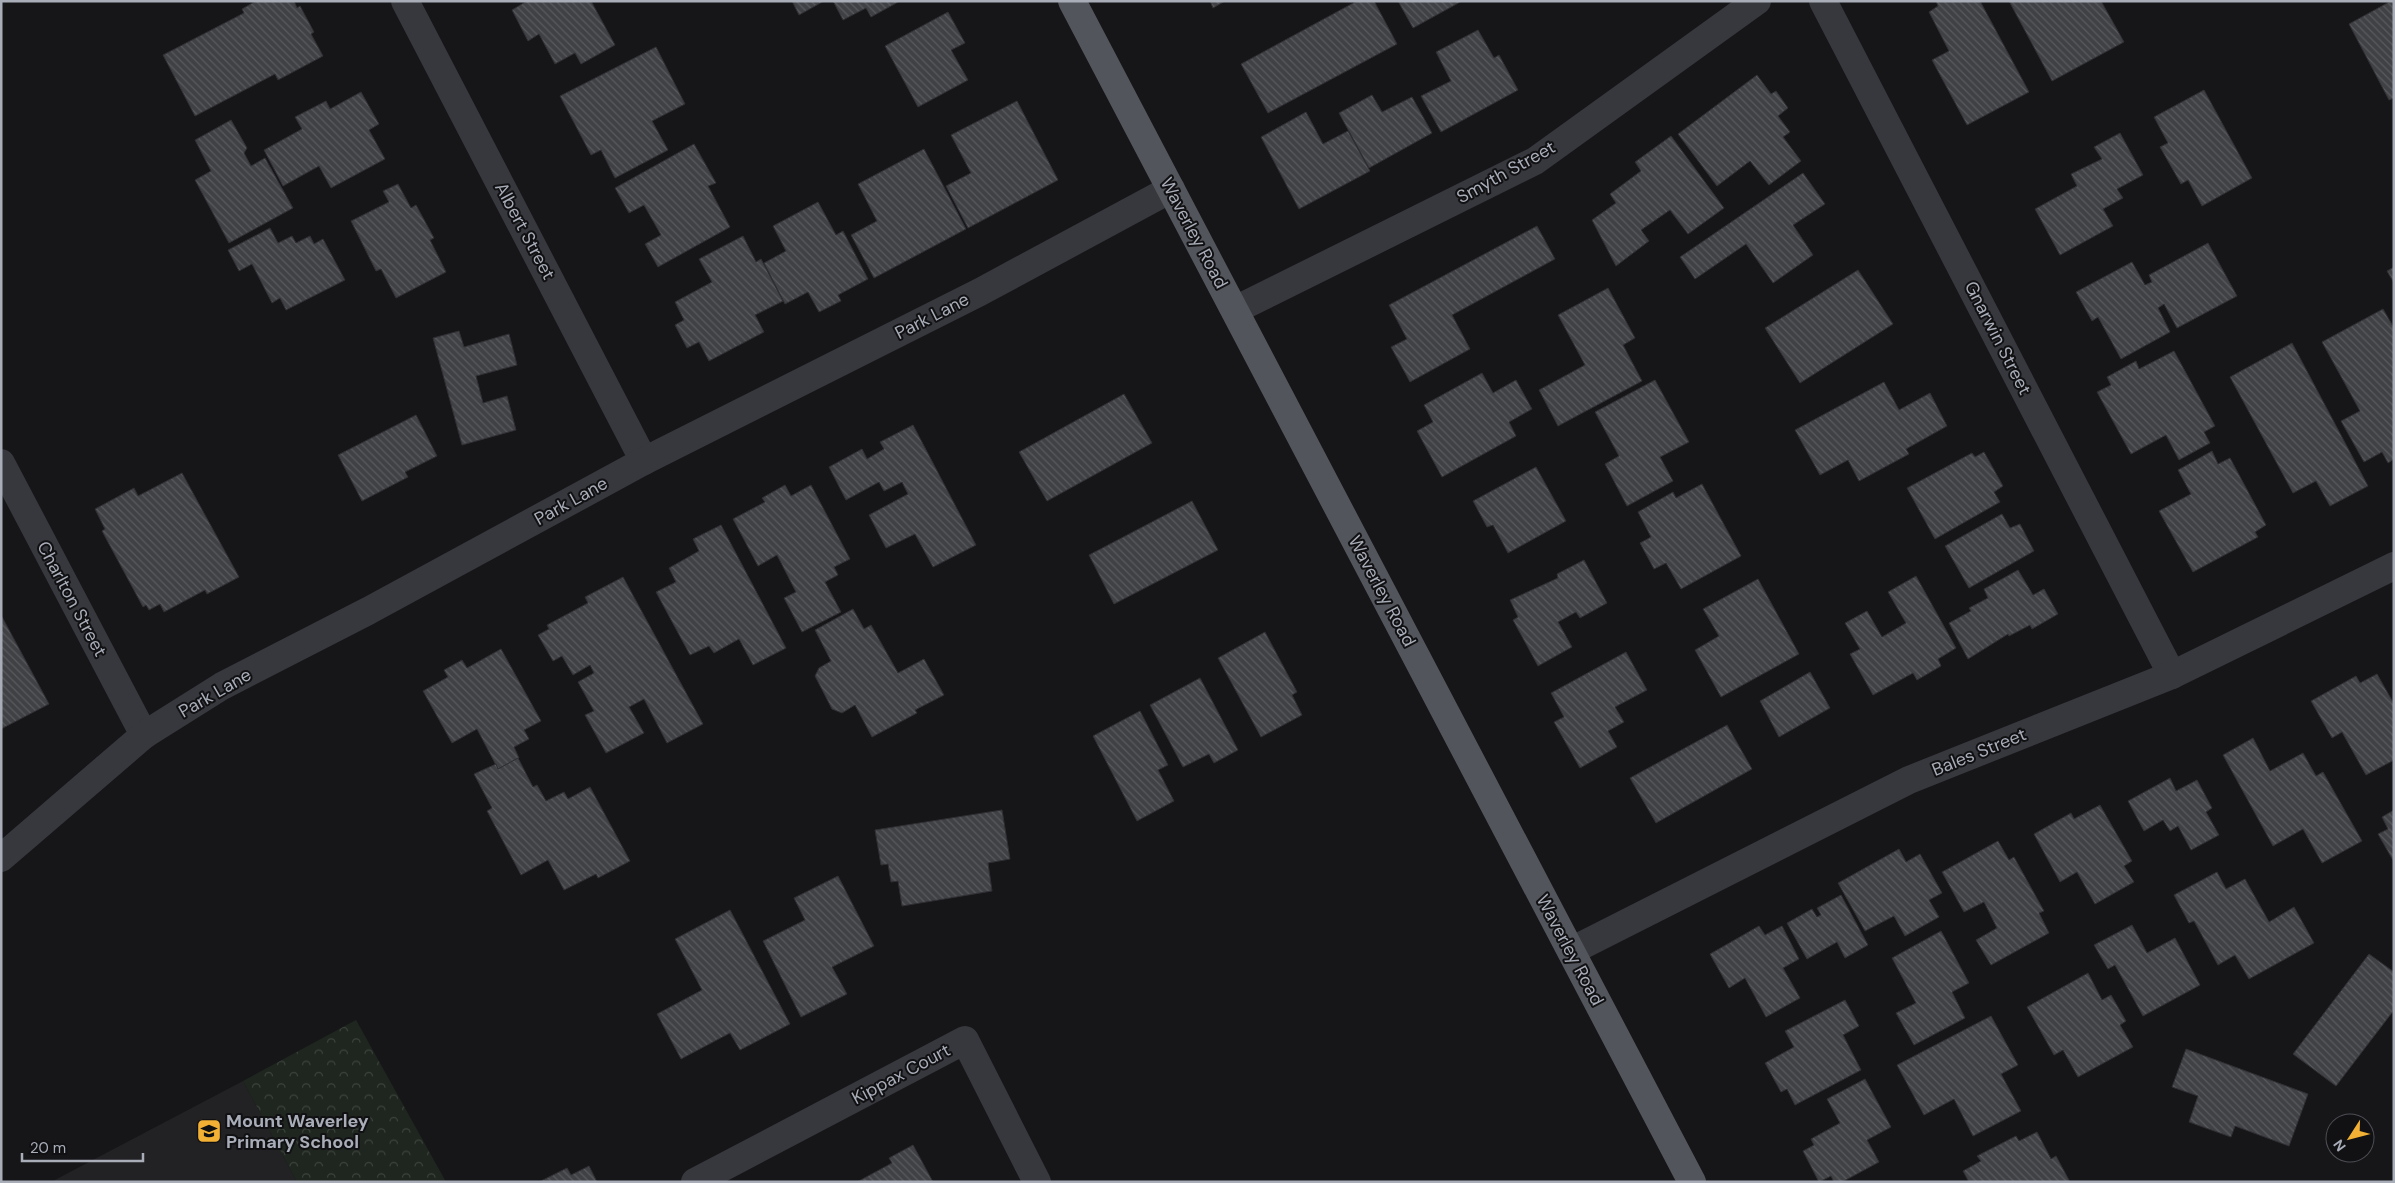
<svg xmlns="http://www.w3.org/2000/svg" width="2395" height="1183" viewBox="0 0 2395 1183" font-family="'DM Sans',sans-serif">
	<defs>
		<pattern id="park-crowns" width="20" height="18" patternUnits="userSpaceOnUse" patternTransform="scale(1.25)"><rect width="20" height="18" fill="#1e261f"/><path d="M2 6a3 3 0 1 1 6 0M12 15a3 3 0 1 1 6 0" fill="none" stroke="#3c433d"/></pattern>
		<pattern id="building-back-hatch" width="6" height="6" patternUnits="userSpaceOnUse" patternTransform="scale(1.25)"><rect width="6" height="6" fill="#404145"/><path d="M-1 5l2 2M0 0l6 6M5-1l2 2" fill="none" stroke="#595a5e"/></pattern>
	</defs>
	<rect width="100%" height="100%" fill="#161618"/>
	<path fill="#222225" d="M 243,1081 L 297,1182 L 51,1182 Z"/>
	<path fill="url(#park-crowns)" d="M 356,1020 L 446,1182 L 297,1182 L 243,1081 Z"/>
	<g fill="url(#building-back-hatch)" stroke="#303034">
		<path d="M 256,1 L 294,1 L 297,8 L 300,6 L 314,32 L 311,34 L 323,56 L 278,80 L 275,74 L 195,116 L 163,55 L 244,13 L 242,9 Z"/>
		<path d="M 527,1 L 591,1 L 615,45 L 581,64 L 575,53 L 555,64 L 539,34 L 528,41 L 512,10 Z"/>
		<path d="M 792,1 L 824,1 L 799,15 Z"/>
		<path d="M 833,1 L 900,1 L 871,17 L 866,8 L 843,20 Z"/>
		<path d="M 1210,1 L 1225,1 L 1213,8 Z"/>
		<path d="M 1357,1 L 1374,1 L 1397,44 L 1268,113 L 1241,64 Z"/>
		<path d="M 1398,1 L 1462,1 L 1413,28 Z"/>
		<path d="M 1936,1 L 1980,1 L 2029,92 L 1967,125 L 1932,60 L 1949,51 L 1929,12 L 1938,6 Z"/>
		<path d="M 2009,1 L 2101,1 L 2124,42 L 2052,81 Z"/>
		<path d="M 2391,1 L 2394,1 L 2394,98 L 2389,100 L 2349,24 Z"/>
		<path d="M 948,12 L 965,43 L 951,50 L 968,80 L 918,107 L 885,46 Z"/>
		<path d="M 1478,30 L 1494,58 L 1499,55 L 1518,90 L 1441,132 L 1421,96 L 1451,81 L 1436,52 Z"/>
		<path d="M 656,47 L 685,104 L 652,121 L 668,150 L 615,178 L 601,150 L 591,155 L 560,96 Z"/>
		<path d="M 1757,75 L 1771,94 L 1776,91 L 1788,108 L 1778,116 L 1790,132 L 1783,137 L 1801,161 L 1769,185 L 1750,161 L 1717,186 L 1678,134 Z"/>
		<path d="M 2204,90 L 2252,178 L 2202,206 L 2188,180 L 2181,184 L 2160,147 L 2168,143 L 2154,117 Z"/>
		<path d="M 361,92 L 379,124 L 369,130 L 385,159 L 331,188 L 319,166 L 283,186 L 264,150 L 302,129 L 295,117 L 326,101 L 330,109 Z"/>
		<path d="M 1372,95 L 1382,112 L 1412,97 L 1432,133 L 1369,168 L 1339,113 Z"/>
		<path d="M 1017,101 L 1058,180 L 968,228 L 946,186 L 971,173 L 951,135 Z"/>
		<path d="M 1306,112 L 1323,144 L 1348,131 L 1370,171 L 1299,209 L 1261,137 Z"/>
		<path d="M 231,120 L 247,148 L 244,153 L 251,166 L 265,158 L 293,208 L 229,243 L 195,180 L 211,171 L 195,140 Z"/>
		<path d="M 2120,133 L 2143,175 L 2117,189 L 2123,198 L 2103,209 L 2113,226 L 2060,255 L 2035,209 L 2077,186 L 2071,174 L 2102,159 L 2094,147 Z"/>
		<path d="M 1671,136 L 1724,208 L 1688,234 L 1670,210 L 1641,230 L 1649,241 L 1616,266 L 1592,220 L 1616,203 L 1610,194 L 1641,171 L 1635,162 Z"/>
		<path d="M 694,144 L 716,183 L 708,186 L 730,227 L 658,267 L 645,244 L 661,235 L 644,205 L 629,213 L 615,188 Z"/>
		<path d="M 924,149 L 966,229 L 874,278 L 851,235 L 877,221 L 858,184 Z"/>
		<path d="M 1803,173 L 1825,204 L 1793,225 L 1813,255 L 1773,283 L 1746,244 L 1695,279 L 1680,257 Z"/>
		<path d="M 398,184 L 411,208 L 416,205 L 434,238 L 430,240 L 446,272 L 396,298 L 381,269 L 376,271 L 351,221 L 389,202 L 383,191 Z"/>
		<path d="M 818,202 L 836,235 L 843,231 L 868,279 L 838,295 L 841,301 L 819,312 L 808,292 L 785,304 L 764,263 L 786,251 L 773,226 Z"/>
		<path d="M 1537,226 L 1555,259 L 1452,315 L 1470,349 L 1410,382 L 1391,347 L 1407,339 L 1389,305 Z"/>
		<path d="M 270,228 L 278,243 L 292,236 L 296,243 L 310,236 L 314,244 L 323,239 L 345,280 L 286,310 L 280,298 L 272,303 L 252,264 L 239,271 L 228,250 Z"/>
		<path d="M 743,236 L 756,262 L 761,259 L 783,301 L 755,315 L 764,332 L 709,361 L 699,342 L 687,348 L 675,325 L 684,320 L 675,302 L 712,282 L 699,259 Z"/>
		<path d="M 2208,243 L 2237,296 L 2177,328 L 2164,304 L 2158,308 L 2170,332 L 2121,359 L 2098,317 L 2092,321 L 2076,292 L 2132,262 L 2145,285 L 2152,282 L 2149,275 Z"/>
		<path d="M 2394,267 L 2394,283 L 2387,271 Z"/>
		<path d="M 1858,270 L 1893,324 L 1800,383 L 1765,328 Z"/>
		<path d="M 1608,288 L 1635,338 L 1623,345 L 1642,381 L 1558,426 L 1539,390 L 1585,365 L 1558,315 Z"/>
		<path d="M 2383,309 L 2394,328 L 2394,459 L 2388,463 L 2382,452 L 2364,462 L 2341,421 L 2360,411 L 2322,342 Z"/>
		<path d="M 459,331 L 464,347 L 509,334 L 517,365 L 476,376 L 483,403 L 507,396 L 516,430 L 462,445 L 433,338 Z"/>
		<path d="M 2292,343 L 2368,486 L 2330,506 L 2316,481 L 2293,493 L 2230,377 Z"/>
		<path d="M 2174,351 L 2215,426 L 2204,432 L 2210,443 L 2179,460 L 2166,435 L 2131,454 L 2097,392 L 2111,385 L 2107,377 L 2136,361 L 2139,369 Z"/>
		<path d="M 1482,373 L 1493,393 L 1516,380 L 1532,409 L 1509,422 L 1516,436 L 1442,477 L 1417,431 L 1433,422 L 1424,405 Z"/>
		<path d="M 1655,380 L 1689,442 L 1660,457 L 1673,481 L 1627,506 L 1605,464 L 1619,456 L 1595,412 Z"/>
		<path d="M 1884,382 L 1899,410 L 1930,393 L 1947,426 L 1906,449 L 1909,454 L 1859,481 L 1848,460 L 1820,475 L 1795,430 Z"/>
		<path d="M 1124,394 L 1152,443 L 1047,501 L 1019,452 Z"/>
		<path d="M 416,415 L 437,456 L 405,472 L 408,477 L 362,501 L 338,455 Z"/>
		<path d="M 913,425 L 976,545 L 933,567 L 915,534 L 886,548 L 869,515 L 908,494 L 902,482 L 884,491 L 879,482 L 846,500 L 829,467 L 862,449 L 867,459 L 884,449 L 880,442 Z"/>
		<path d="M 2212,451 L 2218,464 L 2230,458 L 2266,525 L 2255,532 L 2258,537 L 2193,572 L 2159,511 L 2191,494 L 2178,470 Z"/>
		<path d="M 1984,452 L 2003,486 L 1994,492 L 2000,502 L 1935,539 L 1907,488 L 1972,453 L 1975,457 Z"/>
		<path d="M 1536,467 L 1566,521 L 1508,553 L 1493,525 L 1487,527 L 1473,501 Z"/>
		<path d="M 182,473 L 239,577 L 207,594 L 205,590 L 164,612 L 160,604 L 149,610 L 146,605 L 143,607 L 102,531 L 105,529 L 95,509 L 134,488 L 138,496 Z"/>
		<path d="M 1702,484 L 1741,556 L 1681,589 L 1666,563 L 1654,569 L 1640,543 L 1651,537 L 1638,512 L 1673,492 L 1676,498 Z"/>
		<path d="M 785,485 L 791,496 L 811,485 L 850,559 L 834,567 L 838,575 L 825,582 L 841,612 L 802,632 L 784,598 L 796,592 L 777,555 L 758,566 L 733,519 L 765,502 L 762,498 Z"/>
		<path d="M 1192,501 L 1218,550 L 1114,604 L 1089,555 Z"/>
		<path d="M 2002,514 L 2010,528 L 2020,524 L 2034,551 L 1969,588 L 1945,546 Z"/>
		<path d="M 721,525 L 786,648 L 753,665 L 739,639 L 714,653 L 709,646 L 690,655 L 656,592 L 676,582 L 669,568 L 699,551 L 693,539 Z"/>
		<path d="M 1584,560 L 1607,603 L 1580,618 L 1576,612 L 1558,622 L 1572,647 L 1538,666 L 1513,620 L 1518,617 L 1510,600 L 1558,578 L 1557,574 Z"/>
		<path d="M 2018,570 L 2033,595 L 2044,589 L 2058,614 L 2032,629 L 2030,625 L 2009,636 L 2008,634 L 1968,659 L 1949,623 L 1971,611 L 1969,608 L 1988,598 L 1984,589 Z"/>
		<path d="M 1916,576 L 1956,648 L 1938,659 L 1941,666 L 1917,680 L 1913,673 L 1873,695 L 1850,654 L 1860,649 L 1845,623 L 1867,611 L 1882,637 L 1906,623 L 1888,592 Z"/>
		<path d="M 623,577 L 703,724 L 667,743 L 644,699 L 629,707 L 644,733 L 606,753 L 585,715 L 594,711 L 578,682 L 594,673 L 590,665 L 573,675 L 562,656 L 553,661 L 538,635 L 549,629 L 547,625 L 588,603 L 585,597 Z"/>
		<path d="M 1758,579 L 1799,654 L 1721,697 L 1695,650 L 1719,636 L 1703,609 Z"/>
		<path d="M 853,609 L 864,629 L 871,625 L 898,673 L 924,659 L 944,695 L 915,710 L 917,713 L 872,737 L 855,705 L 842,713 L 832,709 L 815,676 L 819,668 L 831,661 L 815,630 Z"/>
		<path d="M 1,615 L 49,704 L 1,729 Z"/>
		<path d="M 1265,632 L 1297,692 L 1292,695 L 1302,715 L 1261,737 L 1218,658 Z"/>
		<path d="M 501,649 L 541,721 L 524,730 L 529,739 L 514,747 L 519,758 L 498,769 L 477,729 L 452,743 L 423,691 L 448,677 L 444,670 L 462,660 L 467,668 Z"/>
		<path d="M 1626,652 L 1647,690 L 1615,707 L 1624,722 L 1608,731 L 1617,747 L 1580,768 L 1554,722 L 1564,717 L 1551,693 Z"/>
		<path d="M 1810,672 L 1830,708 L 1779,737 L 1760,701 Z"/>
		<path d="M 2377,674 L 2394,704 L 2394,760 L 2366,775 L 2342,732 L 2332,738 L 2311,701 L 2356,676 L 2360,683 Z"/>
		<path d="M 1200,678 L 1238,750 L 1214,763 L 1209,754 L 1183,767 L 1150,705 Z"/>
		<path d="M 1140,711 L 1168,765 L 1158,770 L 1174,801 L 1137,821 L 1093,736 Z"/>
		<path d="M 1727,725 L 1752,769 L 1656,823 L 1630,778 Z"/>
		<path d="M 2253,738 L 2270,771 L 2303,753 L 2316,776 L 2323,772 L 2362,841 L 2322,863 L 2303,829 L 2273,846 L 2223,755 Z"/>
		<path d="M 518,758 L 533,787 L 537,785 L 546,801 L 564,792 L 568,799 L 590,787 L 630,861 L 598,878 L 596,874 L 564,890 L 548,860 L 521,875 L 487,811 L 492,808 L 474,774 L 496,764 L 498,769 Z"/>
		<path d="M 2170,778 L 2176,791 L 2197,780 L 2212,808 L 2206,812 L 2219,835 L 2191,850 L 2178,826 L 2170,831 L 2163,820 L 2144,831 L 2128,801 Z"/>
		<path d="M 2100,805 L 2132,861 L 2124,866 L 2134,882 L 2095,904 L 2077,872 L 2060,882 L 2034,834 L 2071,813 L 2074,819 Z"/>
		<path d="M 1002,810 L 1010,859 L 988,863 L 992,891 L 902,906 L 898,881 L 891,882 L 888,864 L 881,865 L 875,830 Z"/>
		<path d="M 2394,810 L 2394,862 L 2378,834 L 2388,829 L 2382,817 Z"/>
		<path d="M 1998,841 L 2009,860 L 2014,857 L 2044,911 L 2039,913 L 2049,933 L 1991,965 L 1976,940 L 1997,928 L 1984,902 L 1964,912 L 1942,872 Z"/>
		<path d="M 1899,849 L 1906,862 L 1920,854 L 1942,893 L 1929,900 L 1939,917 L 1905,936 L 1894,916 L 1865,931 L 1838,883 Z"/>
		<path d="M 2217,872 L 2226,889 L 2245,879 L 2269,922 L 2294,907 L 2314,943 L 2249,979 L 2235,955 L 2218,965 L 2194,921 L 2189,923 L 2174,895 Z"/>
		<path d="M 838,876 L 874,946 L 832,967 L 847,994 L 801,1017 L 763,941 L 805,920 L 794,898 Z"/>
		<path d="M 1841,895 L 1868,945 L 1845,958 L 1837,942 L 1807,959 L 1787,923 L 1812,909 L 1817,917 L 1821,915 L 1817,908 Z"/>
		<path d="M 730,910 L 790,1024 L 740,1050 L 730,1033 L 681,1059 L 657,1014 L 702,990 L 675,939 Z"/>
		<path d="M 2132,925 L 2147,953 L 2175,938 L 2200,985 L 2143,1016 L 2115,965 L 2108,969 L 2094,945 Z"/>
		<path d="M 1759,926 L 1765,935 L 1782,926 L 1799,959 L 1783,968 L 1800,998 L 1766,1017 L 1745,978 L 1729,988 L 1710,954 Z"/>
		<path d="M 1941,931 L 1969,983 L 1952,992 L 1965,1018 L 1914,1045 L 1896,1013 L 1916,1003 L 1892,958 Z"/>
		<path d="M 2369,954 L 2394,972 L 2394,1010 L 2336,1086 L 2293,1054 Z"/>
		<path d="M 2088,973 L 2102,1000 L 2111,995 L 2126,1021 L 2120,1025 L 2133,1047 L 2078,1077 L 2063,1050 L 2054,1055 L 2027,1007 Z"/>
		<path d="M 1845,1000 L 1859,1026 L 1843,1035 L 1861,1070 L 1795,1105 L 1787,1089 L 1781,1092 L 1765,1063 L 1794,1047 L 1785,1031 Z"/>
		<path d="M 1991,1016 L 2018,1065 L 2001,1074 L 2021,1111 L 1973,1136 L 1954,1099 L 1924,1115 L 1897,1065 Z"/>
		<path d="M 2186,1049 L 2308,1094 L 2289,1146 L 2235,1126 L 2231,1137 L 2189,1122 L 2198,1096 L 2172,1087 Z"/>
		<path d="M 1865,1079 L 1891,1127 L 1867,1140 L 1879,1162 L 1842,1182 L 1834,1182 L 1831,1176 L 1819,1182 L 1803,1151 L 1814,1145 L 1811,1139 L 1840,1123 L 1827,1099 Z"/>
		<path d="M 2037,1132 L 2051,1159 L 2056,1156 L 2070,1182 L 1969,1182 L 1963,1171 L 1981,1161 L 1977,1156 L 2016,1136 L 2019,1141 Z"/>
		<path d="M 913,1145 L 933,1182 L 857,1182 L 892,1163 L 889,1158 Z"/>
		<path d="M 589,1166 L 597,1182 L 539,1182 L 567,1168 L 571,1175 Z"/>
	</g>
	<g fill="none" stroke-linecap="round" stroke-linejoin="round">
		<g stroke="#37383d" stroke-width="28">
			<path d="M 405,1 L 644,461"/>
			<path d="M 1823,1 L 2172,675"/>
			<path d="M 1235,310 L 1535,161 L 1757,1"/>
			<path d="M 1,463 L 144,735"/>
			<path d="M 1,858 L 144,735 L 222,686 L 368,611 L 644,461 L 980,292 L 1171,189"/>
			<path d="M 1571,951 L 1909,780 L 2172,675 L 2394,566"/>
			<path d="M 695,1182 L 965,1040 L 1037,1182"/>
		</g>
		<path stroke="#53555c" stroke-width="28" d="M 1072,1 L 1692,1182"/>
	</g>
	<defs>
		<symbol id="school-square" viewBox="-11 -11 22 22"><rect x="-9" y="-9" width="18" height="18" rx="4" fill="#f2b134" stroke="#111113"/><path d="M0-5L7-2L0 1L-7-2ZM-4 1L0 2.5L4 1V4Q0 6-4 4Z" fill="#111"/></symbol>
	</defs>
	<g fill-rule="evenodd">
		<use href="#school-square" x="195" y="1117" width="28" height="28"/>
	</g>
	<g text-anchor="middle" stroke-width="4" stroke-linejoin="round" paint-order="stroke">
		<g font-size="18" fill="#a8adb8" stroke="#111113">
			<text transform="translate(1506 172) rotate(-29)" y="6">Smyth Street</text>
			<text transform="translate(525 231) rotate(62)" y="6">Albert Street</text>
			<text transform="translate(1194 233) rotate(62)" y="6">Waverley Road</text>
			<text transform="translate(932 316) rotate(-27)" y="6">Park Lane</text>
			<text transform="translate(1998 338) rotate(63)" y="6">Gnarwin Street</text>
			<text transform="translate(571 501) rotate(-29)" y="6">Park Lane</text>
			<text transform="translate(1382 591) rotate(62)" y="6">Waverley Road</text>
			<text transform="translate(72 599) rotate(62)" y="6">Charlton Street</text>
			<text transform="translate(215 693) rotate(-30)" y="6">Park Lane</text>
			<text transform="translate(1979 752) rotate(-22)" y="6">Bales Street</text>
			<text transform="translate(1570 950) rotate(62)" y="6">Waverley Road</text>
			<text transform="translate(901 1074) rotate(-28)" y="6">Kippax Court</text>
		</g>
		<g font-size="18" font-weight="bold" fill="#a8adb8" stroke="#111113" text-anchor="start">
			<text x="226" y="1127">Mount Waverley<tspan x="226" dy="21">Primary School</tspan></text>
		</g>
	</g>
	<rect width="2395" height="1183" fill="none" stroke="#a8adb8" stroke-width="5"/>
	<g transform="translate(2350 1138) rotate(234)"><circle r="24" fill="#111113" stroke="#4d4f55"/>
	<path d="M0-4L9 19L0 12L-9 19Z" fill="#f2b134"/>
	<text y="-8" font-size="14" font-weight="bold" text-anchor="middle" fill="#a8adb8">N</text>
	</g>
	<path d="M22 1153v8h121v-8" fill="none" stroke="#a8adb8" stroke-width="2.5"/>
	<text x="30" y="1153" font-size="15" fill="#a8adb8" stroke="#111113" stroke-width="4" paint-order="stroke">20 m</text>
</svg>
